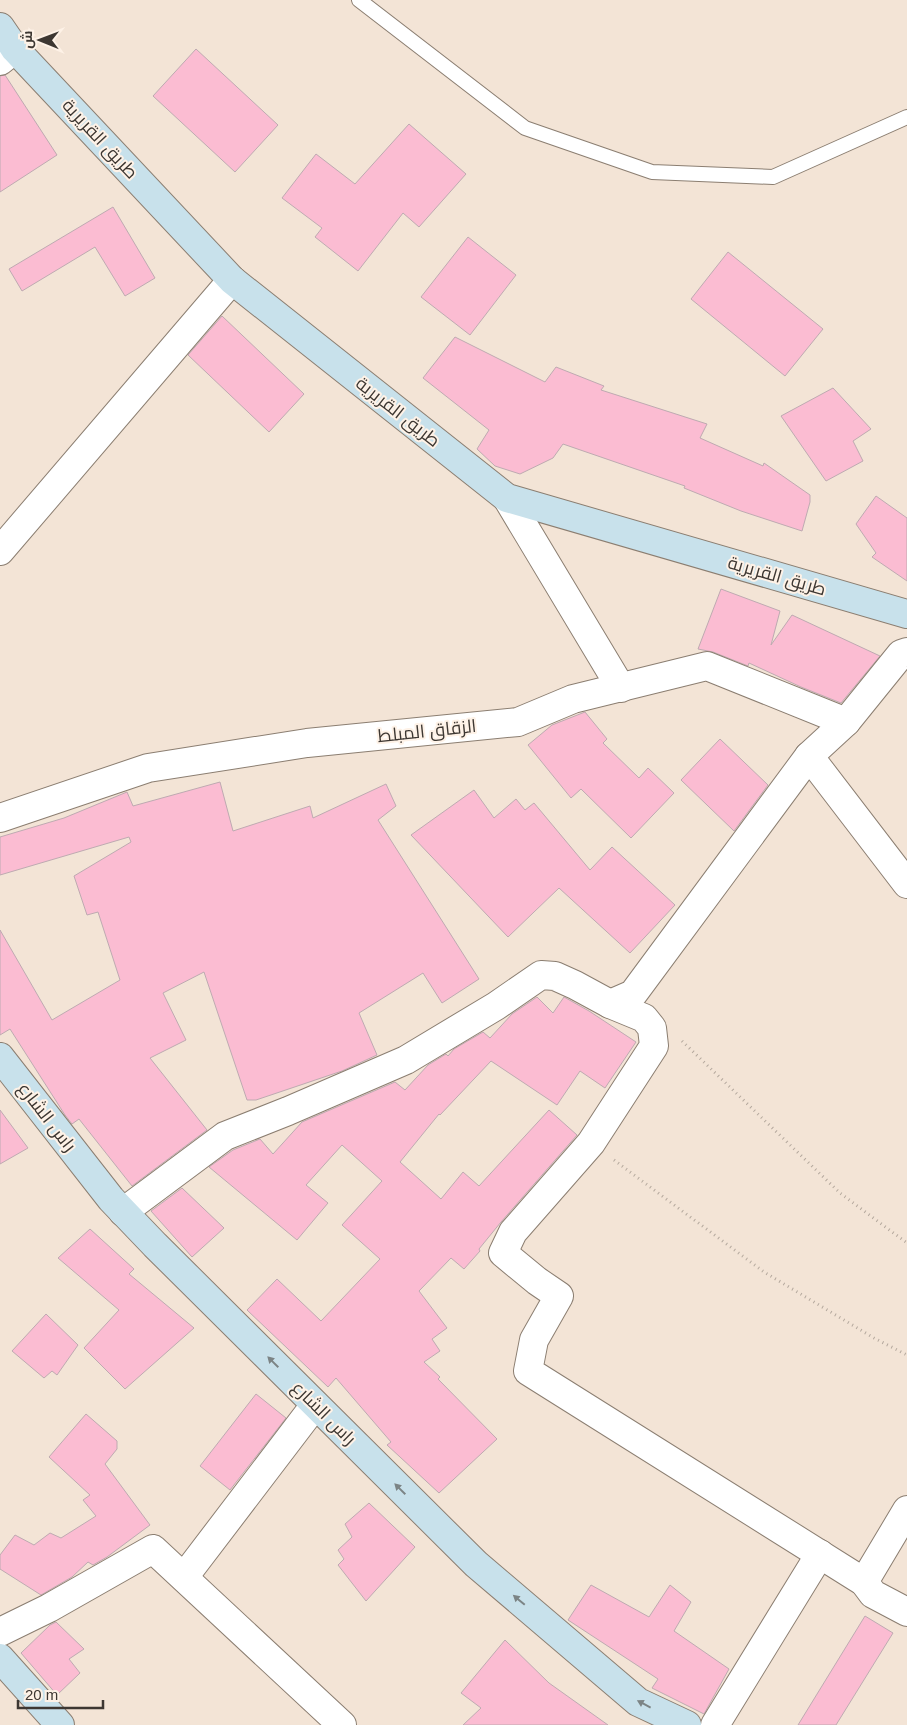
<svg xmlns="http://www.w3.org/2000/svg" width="907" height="1725" viewBox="0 0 907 1725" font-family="Arial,Cairo,sans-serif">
	<rect width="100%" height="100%" fill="#f3e4d6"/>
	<g fill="#fbbcd2" stroke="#beaab1">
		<path d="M 196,49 L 278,125 L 235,172 L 153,96 Z"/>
		<path d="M 5,75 L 57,155 L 0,192 L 0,76 Z"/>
		<path d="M 409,124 L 466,174 L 419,227 L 403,213 L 358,271 L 315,237 L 322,228 L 282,198 L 316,154 L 355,184 Z"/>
		<path d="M 113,207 L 155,278 L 125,296 L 95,247 L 22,291 L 9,269 Z"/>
		<path d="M 468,237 L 516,275 L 470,335 L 421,297 Z"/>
		<path d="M 728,252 L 823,329 L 785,376 L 691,299 Z"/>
		<path d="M 222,316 L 304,394 L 269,432 L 188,355 Z"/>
		<path d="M 455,337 L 545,382 L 556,367 L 604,386 L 601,390 L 707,424 L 700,438 L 763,466 L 764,463 L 810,495 L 810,502 L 802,531 L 741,511 L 684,488 L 685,486 L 563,444 L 553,458 L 520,474 L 495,466 L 477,449 L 489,430 L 423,378 Z"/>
		<path d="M 833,388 L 871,429 L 853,441 L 863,461 L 826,481 L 781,416 Z"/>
		<path d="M 876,496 L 907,518 L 907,581 L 872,557 L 876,553 L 856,524 Z"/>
		<path d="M 721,589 L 780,611 L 771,645 L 792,615 L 880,656 L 841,703 L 801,687 L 749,663 L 748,666 L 713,652 L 698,649 Z"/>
		<path d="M 585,712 L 607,739 L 603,743 L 639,778 L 648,768 L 674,793 L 631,838 L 581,789 L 571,798 L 528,745 L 552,725 Z"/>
		<path d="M 720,739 L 768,785 L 734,831 L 681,780 Z"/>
		<path d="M 220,782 L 233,831 L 310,806 L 313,818 L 386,784 L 396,806 L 378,820 L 479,979 L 442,1003 L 423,973 L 359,1013 L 377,1055 L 342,1071 L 256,1100 L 247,1100 L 204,972 L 163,993 L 186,1040 L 150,1058 L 207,1130 L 132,1186 L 79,1119 L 72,1124 L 65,1115 L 10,1029 L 0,1035 L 0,930 L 52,1020 L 120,980 L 98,912 L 87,915 L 74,876 L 131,842 L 129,837 L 0,875 L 0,837 L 64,818 L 127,792 L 133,806 Z"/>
		<path d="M 474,790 L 494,818 L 516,799 L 525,810 L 534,803 L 590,870 L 612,847 L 675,905 L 630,953 L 559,888 L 508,937 L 411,835 Z"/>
		<path d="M 537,997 L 553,1013 L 564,997 L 589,1011 L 636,1042 L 605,1088 L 580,1071 L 557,1105 L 491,1061 L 440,1115 L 439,1114 L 400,1162 L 441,1199 L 463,1172 L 479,1186 L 549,1110 L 577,1135 L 501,1222 L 479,1249 L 480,1251 L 464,1269 L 451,1258 L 419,1291 L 447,1328 L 432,1339 L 440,1351 L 424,1362 L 440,1377 L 438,1379 L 497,1439 L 439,1493 L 387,1445 L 391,1442 L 336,1378 L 328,1387 L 247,1310 L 277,1279 L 321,1321 L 380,1259 L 342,1225 L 382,1181 L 342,1145 L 306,1185 L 328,1203 L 297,1240 L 209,1167 L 233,1150 L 260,1139 L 273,1154 L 302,1122 L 395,1082 L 405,1090 L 428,1065 L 446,1054 L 448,1056 L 454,1049 L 483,1032 L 490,1038 L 512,1014 Z"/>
		<path d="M 0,1110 L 28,1148 L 0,1164 Z"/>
		<path d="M 182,1188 L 224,1228 L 192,1257 L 151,1211 Z"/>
		<path d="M 90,1229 L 134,1269 L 129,1274 L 194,1328 L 125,1389 L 84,1348 L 119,1310 L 58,1258 Z"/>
		<path d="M 46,1314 L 78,1345 L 57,1375 L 52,1371 L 44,1378 L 12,1351 Z"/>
		<path d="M 256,1394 L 286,1418 L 230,1490 L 200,1466 Z"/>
		<path d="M 86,1414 L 117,1441 L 117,1449 L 105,1464 L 150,1525 L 107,1557 L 93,1565 L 88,1562 L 72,1577 L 41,1595 L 0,1569 L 0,1555 L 15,1535 L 34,1545 L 50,1533 L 61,1538 L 96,1516 L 83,1500 L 90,1495 L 49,1457 Z"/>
		<path d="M 369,1503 L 415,1547 L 366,1601 L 338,1565 L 344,1559 L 338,1550 L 352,1537 L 345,1524 Z"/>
		<path d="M 591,1585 L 649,1617 L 670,1585 L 691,1602 L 674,1631 L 729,1669 L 704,1714 L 652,1688 L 658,1679 L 568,1620 Z"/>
		<path d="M 865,1616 L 893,1633 L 836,1725 L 798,1725 Z"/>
		<path d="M 56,1622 L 84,1649 L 69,1659 L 80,1673 L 57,1695 L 21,1653 L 50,1625 Z"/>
		<path d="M 505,1640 L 549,1683 L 608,1725 L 463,1725 L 481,1708 L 461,1693 Z"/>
	</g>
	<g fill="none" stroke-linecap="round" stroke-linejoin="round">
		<defs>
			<path id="lane" d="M 359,0 L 525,128 L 652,172 L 773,177 L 907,117"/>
			<g id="street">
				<path d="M 0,61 L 15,49"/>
				<path d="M 507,498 L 621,688"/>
				<path d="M 0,551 L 232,280"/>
				<path d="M 809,756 L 907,884"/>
				<path d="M 0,818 L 148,768 L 307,743 L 518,722 L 573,699 L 707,666 L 846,722"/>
				<path d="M 610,1004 L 633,994 L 809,756 L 846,722 L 901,654 L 907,652"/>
				<path d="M 123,1212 L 225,1136 L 288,1111 L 406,1060 L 496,1006 L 541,975 L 555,976 L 575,985 L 610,1004 L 644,1018 L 652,1028 L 654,1046 L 591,1143 L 513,1232 L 503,1253 L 537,1281 L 559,1296 L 534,1340 L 528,1371 L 864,1582 L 873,1594 L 907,1612"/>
				<path d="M 184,1577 L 315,1405"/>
				<path d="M 864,1582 L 907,1510"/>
				<path d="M 0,1632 L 49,1608 L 153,1549 L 342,1725"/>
				<path d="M 715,1725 L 820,1554"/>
			</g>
			<g id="secondary">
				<path d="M 0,27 L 15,49 L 232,280 L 507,498 L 907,614"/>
				<path d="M 0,1057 L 111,1199 L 155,1245 L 476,1564 L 638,1702 L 687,1725"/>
				<path d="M 0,1658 L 60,1725"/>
			</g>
		</defs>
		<use href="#lane" stroke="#8b7e71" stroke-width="16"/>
		<use href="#street" stroke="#8b7e71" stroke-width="30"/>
		<use href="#secondary" stroke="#8b7e71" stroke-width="30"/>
		<g stroke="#b4a89d" stroke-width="3" stroke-dasharray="1 4" stroke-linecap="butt">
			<path d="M 682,1041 L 840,1193 L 907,1243"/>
			<path d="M 614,1160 L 764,1272 L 874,1338 L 907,1355"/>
		</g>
		<use href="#lane" stroke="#fff" stroke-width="14"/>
		<use href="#street" stroke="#fff" stroke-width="28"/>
		<use href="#secondary" stroke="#c8e1eb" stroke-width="28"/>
	</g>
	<defs><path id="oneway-solid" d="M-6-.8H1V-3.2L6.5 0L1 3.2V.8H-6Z" transform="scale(1.25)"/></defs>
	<g fill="#7c8485">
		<use href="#oneway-solid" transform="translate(273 1362) rotate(-135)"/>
		<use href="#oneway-solid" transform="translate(400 1489) rotate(-135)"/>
		<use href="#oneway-solid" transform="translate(519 1600) rotate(-140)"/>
		<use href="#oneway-solid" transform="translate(644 1704) rotate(-152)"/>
	</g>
	<g text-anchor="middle" stroke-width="4" stroke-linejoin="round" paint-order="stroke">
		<g font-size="18" fill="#3d3732" stroke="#fef2e7">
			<text transform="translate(100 139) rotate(47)" y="6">طريق القريرية</text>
			<text transform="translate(398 412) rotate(38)" y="6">طريق القريرية</text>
			<text transform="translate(777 576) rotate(16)" y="6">طريق القريرية</text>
			<text transform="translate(427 731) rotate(-6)" y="6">الزقاق المبلط</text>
			<text transform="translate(47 1117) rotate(52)" y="6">راس الشارع</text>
			<text transform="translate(324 1413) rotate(45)" y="6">راس الشارع</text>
		</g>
	</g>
	<g transform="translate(40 40) rotate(271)" stroke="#fef2e7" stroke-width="4" paint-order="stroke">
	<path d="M0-4L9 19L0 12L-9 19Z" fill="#3d3732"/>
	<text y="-8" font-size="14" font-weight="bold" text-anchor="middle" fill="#3d3732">ش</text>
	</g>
	<path d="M18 1700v8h85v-8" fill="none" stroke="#3d3732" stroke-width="2.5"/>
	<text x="25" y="1700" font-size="15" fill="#3d3732" stroke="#fef2e7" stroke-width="4" paint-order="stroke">20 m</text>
</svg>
